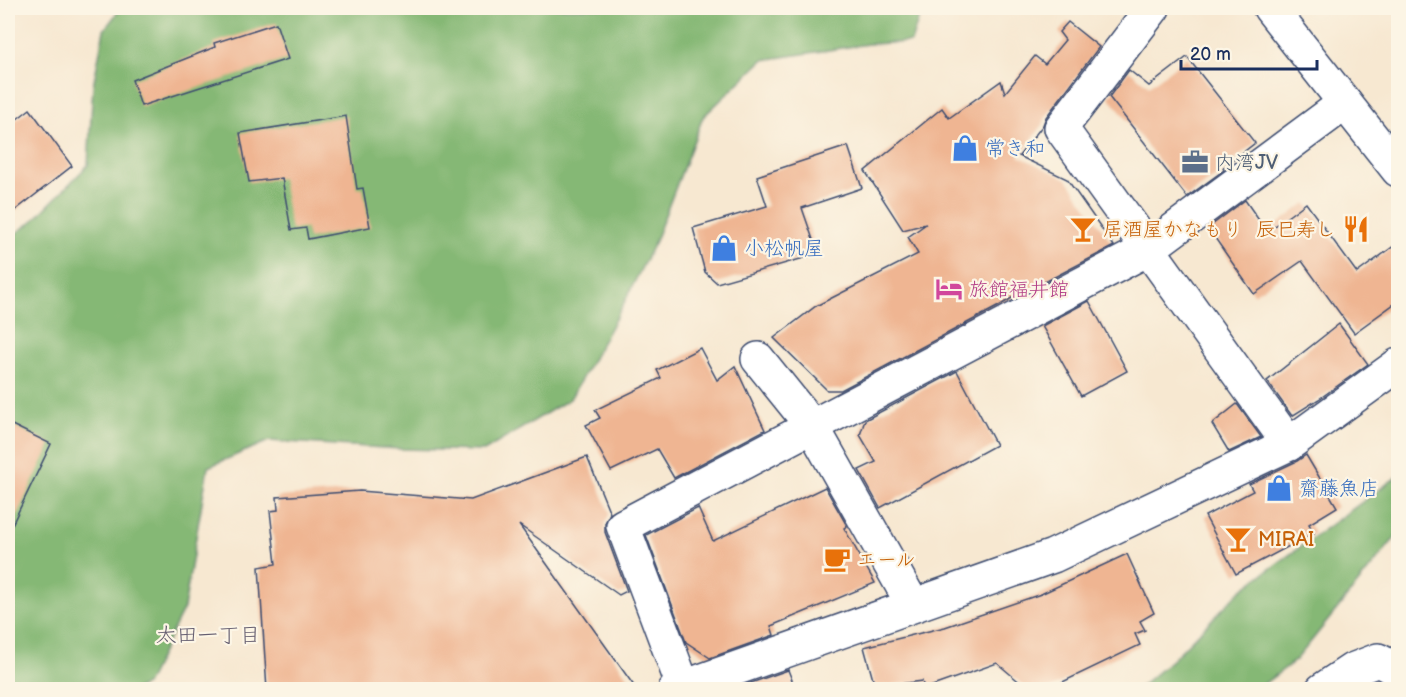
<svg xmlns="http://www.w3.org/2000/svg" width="1406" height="697" viewBox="0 0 1406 697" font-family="'Balsamiq Sans','Klee One',sans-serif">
	<rect width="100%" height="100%" fill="#fcf5e5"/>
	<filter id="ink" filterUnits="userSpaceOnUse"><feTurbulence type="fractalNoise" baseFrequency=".0167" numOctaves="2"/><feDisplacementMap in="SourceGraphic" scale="12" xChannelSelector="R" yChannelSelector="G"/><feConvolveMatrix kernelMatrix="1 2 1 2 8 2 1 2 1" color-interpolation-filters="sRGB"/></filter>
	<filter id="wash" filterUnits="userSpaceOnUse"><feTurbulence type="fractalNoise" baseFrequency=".008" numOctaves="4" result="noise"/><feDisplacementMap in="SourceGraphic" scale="24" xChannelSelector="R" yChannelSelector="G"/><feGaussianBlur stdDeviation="1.35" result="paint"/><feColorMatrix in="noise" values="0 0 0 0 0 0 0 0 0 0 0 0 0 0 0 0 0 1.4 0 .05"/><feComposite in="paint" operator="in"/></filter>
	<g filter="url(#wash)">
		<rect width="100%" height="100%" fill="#f7e8d1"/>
		<g fill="#85b874" stroke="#507469" stroke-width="1.5">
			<path d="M 121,8 L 831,8 L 830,11 L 838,8 L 916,8 L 919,17 L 911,42 L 868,44 L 763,60 L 703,117 L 655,241 L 622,307 L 570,399 L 484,451 L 401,449 L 269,441 L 208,467 L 184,608 L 146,685 L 134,690 L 8,690 L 8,239 L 33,221 L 88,165 L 93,86 L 104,30 Z"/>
			<path d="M 1398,476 L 1398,534 L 1296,660 L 1257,689 L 1138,689 L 1173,659 L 1241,590 Z"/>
		</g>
		<g id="blocks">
			<g fill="#efb592">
				<path d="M 1068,22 L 1099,47 L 1046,117 L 1043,125 L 1019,156 L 1067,179 L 1114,246 L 1016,297 L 1015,296 L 999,306 L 841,390 L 827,390 L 774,338 L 816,306 L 918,254 L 908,237 L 926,224 L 903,230 L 865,171 L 942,108 L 949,118 L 1001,81 L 1005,93 L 1035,56 L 1045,64 L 1065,40 L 1059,32 Z"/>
				<path d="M 276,23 L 288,59 L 141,106 L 132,80 L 215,47 L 214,43 Z"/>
				<path d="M 1187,57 L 1255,143 L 1223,168 L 1224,170 L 1187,197 L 1109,97 L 1129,70 L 1149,86 Z"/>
				<path d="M 30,109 L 72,166 L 8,216 L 8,126 Z"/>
				<path d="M 346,116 L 357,189 L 363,188 L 370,227 L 308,239 L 306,228 L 291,230 L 282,178 L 249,182 L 240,133 Z"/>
				<path d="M 848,146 L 862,188 L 802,208 L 818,254 L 717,283 L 705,272 L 693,228 L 767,206 L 757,176 Z"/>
				<path d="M 1245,200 L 1267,232 L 1306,203 L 1357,273 L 1398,243 L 1398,301 L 1354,333 L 1302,261 L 1254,294 L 1208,228 Z"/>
				<path d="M 1089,301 L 1127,371 L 1081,396 L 1042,326 Z"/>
				<path d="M 1339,324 L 1368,364 L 1319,399 L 1292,416 L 1267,381 Z"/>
				<path d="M 700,348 L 717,380 L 735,366 L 765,430 L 674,478 L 657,449 L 611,471 L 586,425 L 600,418 L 595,410 L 661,378 L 657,370 Z"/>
				<path d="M 957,371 L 996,445 L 880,508 L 859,470 L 876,462 L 860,435 L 865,420 Z"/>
				<path d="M 1237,404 L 1261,437 L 1229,452 L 1212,424 Z"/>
				<path d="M 8,423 L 51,444 L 8,533 Z"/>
				<path d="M 1306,455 L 1337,507 L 1309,524 L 1314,533 L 1236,574 L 1205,516 L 1253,491 L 1249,484 L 1297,461 Z"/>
				<path d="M 587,457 L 610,513 L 605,523 L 605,532 L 627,591 L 619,595 L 519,525 L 637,690 L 267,690 L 259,567 L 276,564 L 270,511 L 278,510 L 277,497 L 360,491 L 471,500 Z"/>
				<path d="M 825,487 L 847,526 L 844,528 L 875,583 L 771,626 L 774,635 L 710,658 L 686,642 L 646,535 L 698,508 L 713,541 Z"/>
				<path d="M 1127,554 L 1154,613 L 1140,621 L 1145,630 L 1135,634 L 1140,645 L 1046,690 L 1029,690 L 997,663 L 924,689 L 922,681 L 875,687 L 864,647 L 945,627 L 1041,594 Z"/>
				<path d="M 788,670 L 796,690 L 755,690 L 748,684 Z"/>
			</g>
		</g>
	</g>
	<g filter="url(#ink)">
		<use href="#blocks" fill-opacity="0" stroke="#3c4b6f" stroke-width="1.5"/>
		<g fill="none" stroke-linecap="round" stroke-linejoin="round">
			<defs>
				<g id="street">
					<path d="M 1153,8 L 1061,128 L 1289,444"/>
					<path d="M 1270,8 L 1398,170"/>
					<path d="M 758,359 L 812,426 L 913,605"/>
					<path d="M 683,686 L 623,526 L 1148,249 L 1345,103"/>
					<path d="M 675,690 L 1053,556 L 1289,444 L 1398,365"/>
					<path d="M 1322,690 L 1352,670 L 1378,660 L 1393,668 L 1398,676"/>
				</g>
			</defs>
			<use href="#street" stroke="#3c4b6f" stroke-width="36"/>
			<use href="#street" stroke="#fff" stroke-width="33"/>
		</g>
	</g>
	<defs>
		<symbol id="shop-bare" viewBox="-9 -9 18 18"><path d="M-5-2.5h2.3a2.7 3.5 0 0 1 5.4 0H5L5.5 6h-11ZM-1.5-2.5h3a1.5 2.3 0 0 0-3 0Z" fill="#3f7fe0" stroke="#fcf5e5" stroke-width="2.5" paint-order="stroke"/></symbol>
		<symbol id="office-bare" viewBox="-9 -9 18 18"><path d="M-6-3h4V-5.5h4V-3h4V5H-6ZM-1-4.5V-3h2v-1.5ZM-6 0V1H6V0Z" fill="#5c6f8a" stroke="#fcf5e5" stroke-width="2.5" paint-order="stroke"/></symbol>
		<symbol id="bar-bare" viewBox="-9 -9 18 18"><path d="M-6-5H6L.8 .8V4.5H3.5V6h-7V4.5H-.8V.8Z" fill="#e8710a" stroke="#fcf5e5" stroke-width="2.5" paint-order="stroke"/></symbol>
		<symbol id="restaurant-bare" viewBox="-9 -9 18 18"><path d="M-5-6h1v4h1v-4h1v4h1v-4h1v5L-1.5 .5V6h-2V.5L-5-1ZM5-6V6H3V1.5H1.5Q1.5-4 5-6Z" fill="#e8710a" stroke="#fcf5e5" stroke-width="2.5" paint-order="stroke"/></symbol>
		<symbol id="hotel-bare" viewBox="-9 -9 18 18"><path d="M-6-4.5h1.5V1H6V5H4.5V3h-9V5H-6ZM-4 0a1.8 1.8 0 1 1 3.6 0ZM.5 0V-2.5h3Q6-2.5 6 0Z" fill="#d1479c" stroke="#fcf5e5" stroke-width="2.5" paint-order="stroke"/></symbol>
		<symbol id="cafe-bare" viewBox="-9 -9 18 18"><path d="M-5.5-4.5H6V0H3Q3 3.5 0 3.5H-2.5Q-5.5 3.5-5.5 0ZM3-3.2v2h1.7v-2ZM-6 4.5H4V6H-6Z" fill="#e8710a" stroke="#fcf5e5" stroke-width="2.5" paint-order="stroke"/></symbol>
	</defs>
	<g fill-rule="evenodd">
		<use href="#shop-bare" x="946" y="129" width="38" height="38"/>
		<use href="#office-bare" x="1176" y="143" width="38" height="38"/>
		<use href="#bar-bare" x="1064" y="210" width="38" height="38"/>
		<use href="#restaurant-bare" x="1337" y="210" width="38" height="38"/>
		<use href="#shop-bare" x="705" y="229" width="38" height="38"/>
		<use href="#hotel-bare" x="930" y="270" width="38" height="38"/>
		<use href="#shop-bare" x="1260" y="469" width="38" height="38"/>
		<use href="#bar-bare" x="1219" y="520" width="38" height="38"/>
		<use href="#cafe-bare" x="818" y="540" width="38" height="38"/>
	</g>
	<g text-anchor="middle" stroke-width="4.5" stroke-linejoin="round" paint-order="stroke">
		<g font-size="20" fill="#366cbe" stroke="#fcf5e5" text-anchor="start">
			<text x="985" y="155">常き和</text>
			<text x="744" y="255">小松帆屋</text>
			<text x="1299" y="495">齋藤魚店</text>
		</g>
		<g font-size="20" fill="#4e5e75" stroke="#fcf5e5" text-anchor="start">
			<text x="1215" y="169">内湾JV</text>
		</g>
		<g font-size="20" fill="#c56008" stroke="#fcf5e5" text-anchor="start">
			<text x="1103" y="236">居酒屋かなもり</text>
			<text x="1336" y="236" text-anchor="end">辰巳寿し</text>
			<text x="1258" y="546">MIRAI</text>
			<text x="857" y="566">エール</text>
		</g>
		<g font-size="20" fill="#b23c85" stroke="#fcf5e5" text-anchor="start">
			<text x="969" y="296">旅館福井館</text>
		</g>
		<g font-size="21" fill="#655e70" stroke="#fcf5e5">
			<text x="208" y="642">太田一丁目</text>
		</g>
	</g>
	<rect width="1406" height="697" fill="none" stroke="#fcf5e5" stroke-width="30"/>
	<path d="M1181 60v9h136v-9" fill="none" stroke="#1b2f5e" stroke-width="3"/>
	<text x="1190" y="60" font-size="18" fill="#1b2f5e" stroke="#fcf5e5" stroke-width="4.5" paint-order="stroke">20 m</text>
</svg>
